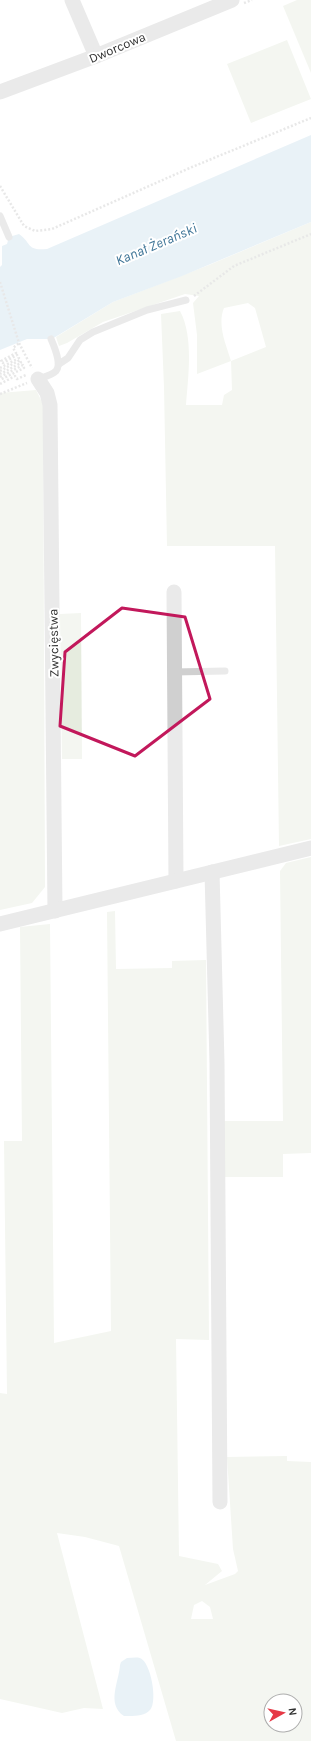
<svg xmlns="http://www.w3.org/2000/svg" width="311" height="1741" viewBox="0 0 311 1741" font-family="Karla,sans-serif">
	<rect width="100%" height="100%" fill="#fff"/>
	<g fill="#e6ecdf" fill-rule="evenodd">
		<path d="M 297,0 L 311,0 L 311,73 L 283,6 Z"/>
		<path d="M 287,40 L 311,99 L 251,123 L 227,64 Z"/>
		<path d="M 311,222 L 311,839 L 279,846 L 275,546 L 167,546 L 164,387 L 161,314 L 180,311 C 194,337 188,377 186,405 L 222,405 L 224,395 L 232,390 L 231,361 L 197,374 L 197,335 L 193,303 L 199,296 L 185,294 L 103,322 L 67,343 L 59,346 L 56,337 L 113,302 L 209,265 ZM 248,303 L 255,308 L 266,347 L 231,361 C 226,344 217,325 224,308 Z"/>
		<path d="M 36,390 L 43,404 L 45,887 L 32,903 L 0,910 L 0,393 Z"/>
		<path d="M 81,613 L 82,759 L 62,759 L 60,614 Z"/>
		<path d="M 311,857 L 311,1153 L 283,1154 L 283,1177 L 223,1177 L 222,1121 L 283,1121 L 280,871 L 286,863 Z"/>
		<path d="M 115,911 L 116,969 L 172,968 L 172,961 L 206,960 L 209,1340 L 176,1339 L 179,1556 L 218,1564 L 222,1571 L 205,1585 L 235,1574 L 238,1571 L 233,1549 L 227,1457 L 287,1456 L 287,1461 L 311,1462 L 311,1741 L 176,1741 L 119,1546 L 85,1537 L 57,1533 L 103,1709 L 84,1708 L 62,1713 L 0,1699 L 0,1393 L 7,1394 L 4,1141 L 22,1141 L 20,927 L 50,924 L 54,1343 L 111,1331 L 107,912 ZM 202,1601 L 210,1607 L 213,1619 L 191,1619 L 194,1605 ZM 271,1701 L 295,1701 L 295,1725 L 271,1725 Z"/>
	</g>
	<g fill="#cfe2ee">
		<path d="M 311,135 L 311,222 L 182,276 L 113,302 L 52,339 L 27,339 L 0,350 L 0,267 L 2,265 L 2,246 L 7,244 L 9,237 L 19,234 C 32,243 26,251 47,249 Z"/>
		<path d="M 127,1658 C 131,1658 136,1657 140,1658 C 151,1662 158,1702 150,1710 C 144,1717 132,1716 124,1716 C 106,1704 119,1682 120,1665 L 121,1662 Z"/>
	</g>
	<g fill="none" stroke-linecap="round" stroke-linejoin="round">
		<g stroke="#cdcdcd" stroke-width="2.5" stroke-dasharray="2 2" stroke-linecap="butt">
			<path d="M 244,3 L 252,0"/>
			<path d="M 0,186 L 24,226 L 35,231 L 52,229 L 192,167 L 311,118"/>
			<path d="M 0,282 L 19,343 L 32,368"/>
			<path d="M 194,296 L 234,266 L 311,234"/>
			<path d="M 0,368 L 19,358 L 17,355 L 3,363 L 1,361 L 16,353 L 13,348 L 19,343"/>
			<path d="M 0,371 L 20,360 L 21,363 L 0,374"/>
			<path d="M 0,377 L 23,365 L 24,368 L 0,380"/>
			<path d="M 0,384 L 15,376 L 17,379 L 26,375"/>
			<path d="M 0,394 L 27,383"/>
		</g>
		<g stroke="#d0d0d0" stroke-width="7">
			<path d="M 0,216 L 9,237"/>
			<path d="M 59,364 L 68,358 L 80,340 L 93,332 L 147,310 L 186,300"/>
			<path d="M 38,379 C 44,377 52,375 56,371 C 62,364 54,346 51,339"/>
			<path d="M 174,672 L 225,671"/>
		</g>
		<g stroke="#d0d0d0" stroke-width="15">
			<path d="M 72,0 L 96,56"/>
			<path d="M 0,92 L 96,56 L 232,0"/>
			<path d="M 38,379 L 47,393 L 50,405 L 55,911"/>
			<path d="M 174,592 L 176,881"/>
			<path d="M 212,872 L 217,1063 L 220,1502"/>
			<path d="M 0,924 L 311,848"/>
		</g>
	</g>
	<path d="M0 0H311V1741H0ZM 122,608 L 185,617 L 210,699 L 135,756 L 60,726 L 65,652 Z" fill="#fff" fill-opacity=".55" fill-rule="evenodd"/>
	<path fill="none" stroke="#c2185b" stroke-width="3" stroke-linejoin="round" d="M 122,608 L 185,617 L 210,699 L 135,756 L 60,726 L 65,652 Z"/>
	<g text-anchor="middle" stroke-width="4" stroke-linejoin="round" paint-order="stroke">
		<g font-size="13" fill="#333" stroke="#fff">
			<text transform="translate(117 47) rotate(-23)" y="5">Dworcowa</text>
			<text transform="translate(53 643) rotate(-91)" y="5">Zwycięstwa</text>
		</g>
		<g font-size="14" font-style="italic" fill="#3f7597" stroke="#fff">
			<text transform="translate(156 244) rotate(-23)" y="5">Kanał Żerański</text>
		</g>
	</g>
	<g transform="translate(283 1713) rotate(82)"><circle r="19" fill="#ffffff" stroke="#adadad"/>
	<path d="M0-3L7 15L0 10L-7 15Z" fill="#e63946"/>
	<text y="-6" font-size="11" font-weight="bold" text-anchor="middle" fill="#333333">N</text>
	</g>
</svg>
